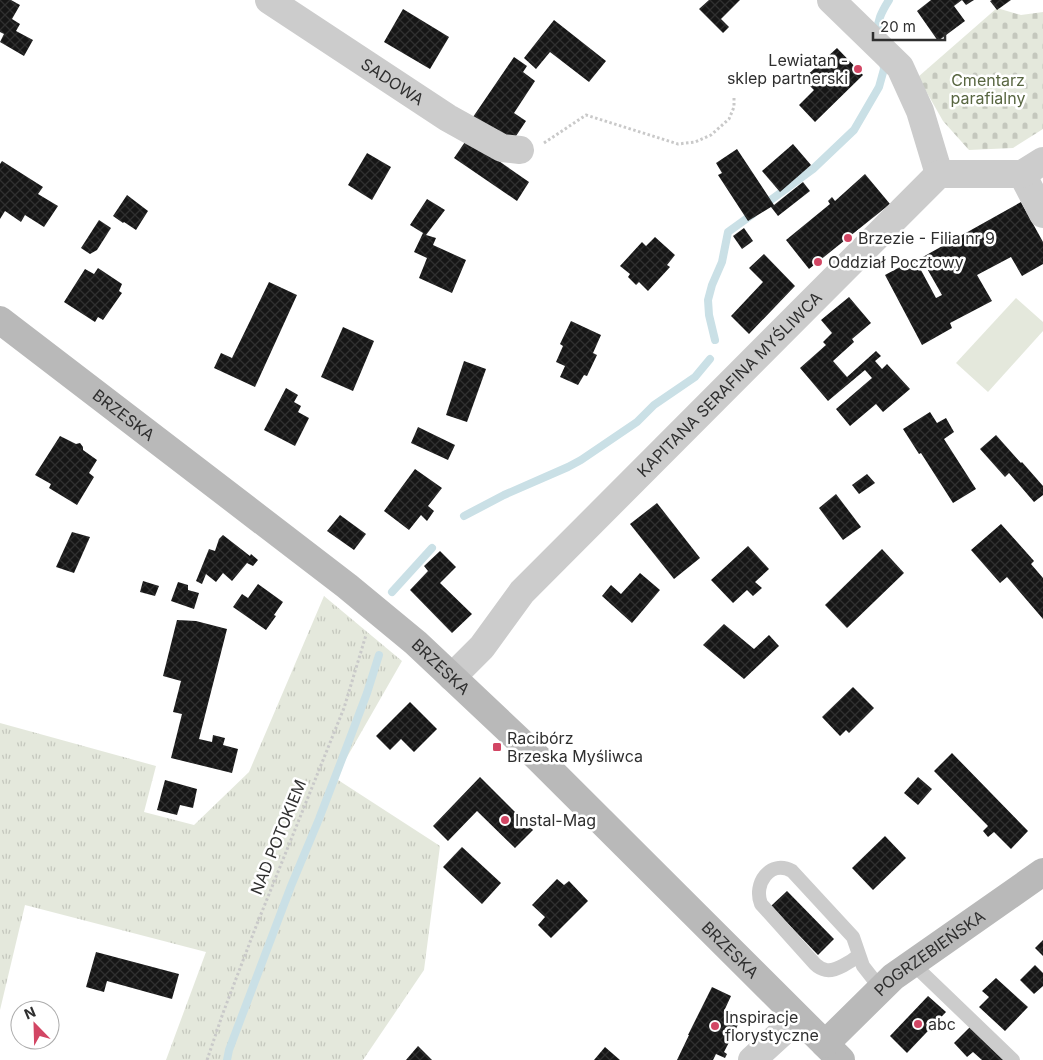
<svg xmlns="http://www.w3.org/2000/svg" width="1043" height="1060" viewBox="0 0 1043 1060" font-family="Inter,sans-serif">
	<defs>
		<pattern id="grass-tufts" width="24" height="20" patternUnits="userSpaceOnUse" patternTransform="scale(1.25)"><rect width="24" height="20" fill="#e4e8dc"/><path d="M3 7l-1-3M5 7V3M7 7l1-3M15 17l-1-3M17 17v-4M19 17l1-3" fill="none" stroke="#c4c7bd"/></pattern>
		<pattern id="cemetery-stones" width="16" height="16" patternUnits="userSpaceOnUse" patternTransform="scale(1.25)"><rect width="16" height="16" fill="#e4e8dc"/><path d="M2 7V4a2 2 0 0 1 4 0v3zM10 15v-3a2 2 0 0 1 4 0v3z" fill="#c4c7bd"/></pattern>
		<pattern id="building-cross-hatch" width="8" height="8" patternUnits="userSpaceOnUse" patternTransform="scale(1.25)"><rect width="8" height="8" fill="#161616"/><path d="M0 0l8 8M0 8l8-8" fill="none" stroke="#303030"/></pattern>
	</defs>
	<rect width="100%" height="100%" fill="#fff"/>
	<path fill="url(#grass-tufts)" d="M 324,596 L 402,661 L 335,778 L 440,846 L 424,970 L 363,1060 L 166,1060 L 206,952 L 25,905 L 0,1010 L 0,723 L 156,766 L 144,812 L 194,825 L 249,772 Z"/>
	<path fill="url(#cemetery-stones)" d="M 997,8 L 1021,15 L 1043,12 L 1043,129 L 1013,148 L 969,150 L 943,121 L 918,77 Z"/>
	<path fill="#e4e8dc" d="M 1016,298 L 1043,322 L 1043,331 L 988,392 L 956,363 Z"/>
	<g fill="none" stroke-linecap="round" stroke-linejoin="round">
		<g stroke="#cae0e6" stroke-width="8">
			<path d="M 878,35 C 876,22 882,11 889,0"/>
			<path d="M 764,205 L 813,169 L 854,130 L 879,87 L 884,69 L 883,61"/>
			<path d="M 715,340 L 709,315 L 708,300 L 712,285 L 722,262 L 728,232 L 753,214"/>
			<path d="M 464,516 L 504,495 L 568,467 L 581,460 L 637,422 L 654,405 L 695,377 L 710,359"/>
			<path d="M 392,592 L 432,548"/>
			<path d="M 227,1060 L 229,1050 L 291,886 L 319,819 L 347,746 L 367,693 L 379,655"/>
		</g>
	</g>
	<g fill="url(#building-cross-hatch)">
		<path d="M 0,0 L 11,0 L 20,5 L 12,19 L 20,24 L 16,31 L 33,40 L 24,56 L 0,42 L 4,34 L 0,32 Z"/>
		<path d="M 709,0 L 740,0 L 721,19 L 729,27 L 723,33 L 699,9 Z"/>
		<path d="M 931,0 L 962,0 L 954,6 L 965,21 L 938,41 L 917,11 Z"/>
		<path d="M 962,0 L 974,0 L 966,5 Z"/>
		<path d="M 992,0 L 1011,0 L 997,10 L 990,1 Z"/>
		<path d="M 403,9 L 449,37 L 430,69 L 384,42 Z"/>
		<path d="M 554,20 L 606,61 L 589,82 L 550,52 L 536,69 L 524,58 Z"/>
		<path d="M 837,48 L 863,75 L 815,122 L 799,105 L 814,90 L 803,79 Z"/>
		<path d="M 514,57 L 527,66 L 523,72 L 535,81 L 514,113 L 526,121 L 512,142 L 473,117 Z"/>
		<path d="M 467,139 L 529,182 L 517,201 L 454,158 Z"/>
		<path d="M 793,144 L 811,165 L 780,192 L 762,171 Z"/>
		<path d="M 737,149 L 774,205 L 803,182 L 810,191 L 778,216 L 771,207 L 748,221 L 718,175 L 722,173 L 716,163 Z"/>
		<path d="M 367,153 L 391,167 L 372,200 L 348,185 Z"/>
		<path d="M 2,161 L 43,187 L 38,194 L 58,206 L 44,227 L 25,215 L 21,222 L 5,211 L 0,219 L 0,164 Z"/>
		<path d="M 865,174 L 890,204 L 809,269 L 786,240 L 830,204 L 828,201 L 832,197 L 835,201 Z"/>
		<path d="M 127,195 L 148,211 L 136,230 L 124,222 L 123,223 L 113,216 Z"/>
		<path d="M 427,199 L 445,210 L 426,235 L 436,238 L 433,245 L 466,260 L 452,293 L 419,278 L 427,258 L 414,252 L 423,233 L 410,225 Z"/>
		<path d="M 1021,202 L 1043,242 L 1043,264 L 1022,276 L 1011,257 L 977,275 L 992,301 L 950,323 L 952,328 L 922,345 L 885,275 L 915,259 L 936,298 L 942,295 L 921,258 Z"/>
		<path d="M 99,220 L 111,228 L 97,250 L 90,254 L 81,248 Z"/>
		<path d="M 744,228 L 753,241 L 742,249 L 733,236 Z"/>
		<path d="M 655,237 L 675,255 L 667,265 L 670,267 L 648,291 L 639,282 L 636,285 L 628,277 L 630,274 L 620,266 L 642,242 L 646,246 Z"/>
		<path d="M 764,254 L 795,286 L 749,334 L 731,316 L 763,282 L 749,268 Z"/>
		<path d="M 98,268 L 122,284 L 119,291 L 122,293 L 103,320 L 98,317 L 95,322 L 64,302 L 85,269 L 94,274 Z"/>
		<path d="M 269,282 L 297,295 L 255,387 L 214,368 L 221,353 L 232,358 Z"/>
		<path d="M 849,297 L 871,323 L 852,339 L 854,342 L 833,361 L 847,377 L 876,351 L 881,356 L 875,361 L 882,369 L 887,364 L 910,389 L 883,412 L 876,404 L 850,426 L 836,409 L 872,378 L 865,370 L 828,401 L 800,368 L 826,345 L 823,342 L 832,333 L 821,320 Z"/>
		<path d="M 571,321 L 601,335 L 593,353 L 597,355 L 587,376 L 584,375 L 578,385 L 560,377 L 565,366 L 556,362 L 563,346 L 560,344 Z"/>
		<path d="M 343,327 L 374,341 L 353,391 L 321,377 Z"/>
		<path d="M 464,361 L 486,369 L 467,422 L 446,415 Z"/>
		<path d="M 286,388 L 298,395 L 294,402 L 301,406 L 298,412 L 309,418 L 295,446 L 264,430 Z"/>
		<path d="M 930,412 L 937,423 L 946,418 L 954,432 L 944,439 L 976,489 L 953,503 L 921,453 L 919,454 L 903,429 Z"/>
		<path d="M 418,427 L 455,445 L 448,460 L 411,443 Z"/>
		<path d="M 996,435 L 1021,463 L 1022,462 L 1043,486 L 1043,495 L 1034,502 L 1009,473 L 1005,477 L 980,449 Z"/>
		<path d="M 60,436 L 76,444 L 80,443 L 83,447 L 83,450 L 97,460 L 89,473 L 94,477 L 77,505 L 49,488 L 51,484 L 35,475 Z"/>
		<path d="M 415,469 L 442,488 L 428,506 L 434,511 L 427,521 L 421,515 L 409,530 L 384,511 Z"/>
		<path d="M 867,474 L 875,483 L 859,494 L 852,485 Z"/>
		<path d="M 836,494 L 861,527 L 843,540 L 819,508 Z"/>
		<path d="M 657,503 L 700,558 L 674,579 L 630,524 Z"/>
		<path d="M 340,515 L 366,534 L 354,550 L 327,531 Z"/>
		<path d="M 1001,524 L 1034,561 L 1031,564 L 1043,578 L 1043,619 L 1007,577 L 1000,583 L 971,550 Z"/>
		<path d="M 72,532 L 90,537 L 74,573 L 56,567 Z"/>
		<path d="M 223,535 L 250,556 L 251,554 L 258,560 L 253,566 L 247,563 L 232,581 L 223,573 L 216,582 L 206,574 L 202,584 L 196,581 L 209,549 L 215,551 L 219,539 Z"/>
		<path d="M 748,546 L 769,569 L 755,582 L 762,588 L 753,596 L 747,590 L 733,603 L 711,580 Z"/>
		<path d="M 882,549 L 904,573 L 847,628 L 825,605 Z"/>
		<path d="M 440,551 L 456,567 L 440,583 L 472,614 L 452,633 L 410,590 L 428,571 L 424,566 Z"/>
		<path d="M 640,573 L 660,590 L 632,623 L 602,596 L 611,585 L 621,594 Z"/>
		<path d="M 143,581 L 159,586 L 155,596 L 140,592 Z"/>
		<path d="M 178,582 L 188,585 L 188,590 L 199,593 L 194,609 L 171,601 Z"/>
		<path d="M 258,584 L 283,602 L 274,615 L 276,616 L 266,630 L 233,607 L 242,594 L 248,598 Z"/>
		<path d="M 177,620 L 196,621 L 227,629 L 199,739 L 212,742 L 213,735 L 225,738 L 223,745 L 238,749 L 232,773 L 171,758 L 182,714 L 173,712 L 181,681 L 163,676 Z"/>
		<path d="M 724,624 L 754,649 L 769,635 L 779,646 L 744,679 L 703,645 Z"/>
		<path d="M 853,687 L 874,708 L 849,733 L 846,730 L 840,736 L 822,717 Z"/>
		<path d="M 410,702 L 437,729 L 414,752 L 401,739 L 390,750 L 376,736 Z"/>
		<path d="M 952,753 L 1028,831 L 1011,849 L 994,832 L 988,837 L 983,831 L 988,826 L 934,771 Z"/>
		<path d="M 480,777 L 533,830 L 515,848 L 477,811 L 448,841 L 433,826 Z"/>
		<path d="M 918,777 L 932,789 L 918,805 L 904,793 Z"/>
		<path d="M 165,780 L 197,789 L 193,808 L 180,805 L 177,815 L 157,810 Z"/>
		<path d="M 885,836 L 906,858 L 873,890 L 852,868 Z"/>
		<path d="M 462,847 L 501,883 L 482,904 L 443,867 Z"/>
		<path d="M 557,879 L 564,885 L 569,881 L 588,901 L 551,938 L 538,925 L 545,917 L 532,905 Z"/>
		<path d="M 787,891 L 834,939 L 818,955 L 771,906 Z"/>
		<path d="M 1043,940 L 1043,956 L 1035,948 Z"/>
		<path d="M 96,952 L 179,974 L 172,999 L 107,981 L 104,992 L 86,987 Z"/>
		<path d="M 1035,965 L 1043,973 L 1043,986 L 1034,994 L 1020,980 Z"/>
		<path d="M 996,978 L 1028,1007 L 1005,1031 L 979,1007 L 989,997 L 982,991 Z"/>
		<path d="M 712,987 L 731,996 L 725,1009 L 742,1017 L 724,1052 L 727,1054 L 725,1058 L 716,1054 L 713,1060 L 677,1060 L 689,1035 L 688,1035 Z"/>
		<path d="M 928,996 L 946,1012 L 907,1053 L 890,1036 Z"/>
		<path d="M 971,1026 L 1005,1060 L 982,1060 L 973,1052 L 967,1057 L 954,1043 Z"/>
		<path d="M 418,1046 L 432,1060 L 406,1060 Z"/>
		<path d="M 605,1047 L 620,1060 L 594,1060 Z"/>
	</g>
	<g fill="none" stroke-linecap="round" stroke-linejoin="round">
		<g stroke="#c9c9c9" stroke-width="3" stroke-dasharray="2.5 2.5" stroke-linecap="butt">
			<path d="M 544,143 L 586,115 L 678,144 L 695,142 L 711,135 L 729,119 L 734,107 L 734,98"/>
			<path d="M 207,1060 L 223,1013 L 255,929 L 344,708 L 366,635"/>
		</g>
		<g stroke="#ccc" stroke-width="14">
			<path d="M 859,955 C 852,961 835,972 826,970 C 822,969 818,967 815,964 L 761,904 C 753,884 770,859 792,871 L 853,937 L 863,966 L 881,989"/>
			<path d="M 912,963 L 1013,1060"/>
		</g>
		<g stroke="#ccc" stroke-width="28">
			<path id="s1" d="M 269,0 L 448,118 L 502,148 L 520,150"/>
			<path d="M 831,0 L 900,67 L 920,111 L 939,174"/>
			<path d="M 1022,174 L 1043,214"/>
			<path id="s2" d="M 452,677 L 482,647 L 522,592 L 939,174 L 1022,174 L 1043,161"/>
			<path d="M 752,1060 L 798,1018"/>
		</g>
		<g stroke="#b9b9b9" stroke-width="28">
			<path id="s3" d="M 0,320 L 347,586 L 416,643 L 538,758 L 841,1060"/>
			<path id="s4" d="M 825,1044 L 893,977 L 1043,872"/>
		</g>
	</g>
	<g fill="#d24664" stroke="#fff" stroke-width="2">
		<circle cx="858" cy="69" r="5"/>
		<circle cx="848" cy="238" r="5"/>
		<circle cx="818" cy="262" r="5"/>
		<rect x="492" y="742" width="10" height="10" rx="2.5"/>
		<circle cx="505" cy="820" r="5"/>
		<circle cx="918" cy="1024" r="5"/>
		<circle cx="715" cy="1026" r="5"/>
	</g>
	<g text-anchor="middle" stroke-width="5" stroke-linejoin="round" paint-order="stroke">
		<g font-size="16" fill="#2f2f2f" stroke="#fff" text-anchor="start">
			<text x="848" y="66" text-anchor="end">Lewiatan -<tspan x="848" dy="18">sklep partnerski</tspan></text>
			<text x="858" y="244">Brzezie - Filia nr 9</text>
			<text x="828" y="268">Oddział Pocztowy</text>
			<text x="507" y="744">Racibórz<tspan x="507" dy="18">Brzeska Myśliwca</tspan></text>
			<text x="515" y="826">Instal-Mag</text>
			<text x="725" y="1023">Inspiracje<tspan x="725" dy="18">florystyczne</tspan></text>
			<text x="928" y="1030">abc</text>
		</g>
		<g font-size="16" fill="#586641" stroke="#fff">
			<text x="988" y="86">Cmentarz<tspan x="988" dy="18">parafialny</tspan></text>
		</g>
		<g font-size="16" fill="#2f2f2f" stroke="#fff">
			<text dy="6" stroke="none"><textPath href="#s1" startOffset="148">SADOWA</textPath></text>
			<text dy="6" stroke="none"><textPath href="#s2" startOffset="404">KAPITANA SERAFINA MYŚLIWCA</textPath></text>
			<text dy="6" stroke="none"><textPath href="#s3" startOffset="156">BRZESKA</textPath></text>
			<text dy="6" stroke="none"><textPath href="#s3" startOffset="561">BRZESKA</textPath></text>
			<text transform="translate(278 837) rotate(-68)" y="6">NAD POTOKIEM</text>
			<text dy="6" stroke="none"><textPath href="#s3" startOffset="966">BRZESKA</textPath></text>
			<text dy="6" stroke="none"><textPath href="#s4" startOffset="139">POGRZEBIEŃSKA</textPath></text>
		</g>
	</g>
	<g transform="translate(35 1025) rotate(337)"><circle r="24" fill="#ffffff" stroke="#acacac"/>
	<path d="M0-4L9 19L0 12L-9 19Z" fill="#d24664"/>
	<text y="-8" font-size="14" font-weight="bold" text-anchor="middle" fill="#2f2f2f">N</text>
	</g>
	<path d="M873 32v8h72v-8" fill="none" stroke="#2f2f2f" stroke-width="2.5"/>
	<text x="880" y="32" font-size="15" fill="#2f2f2f" stroke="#ffffff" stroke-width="4" paint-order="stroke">20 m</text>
</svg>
